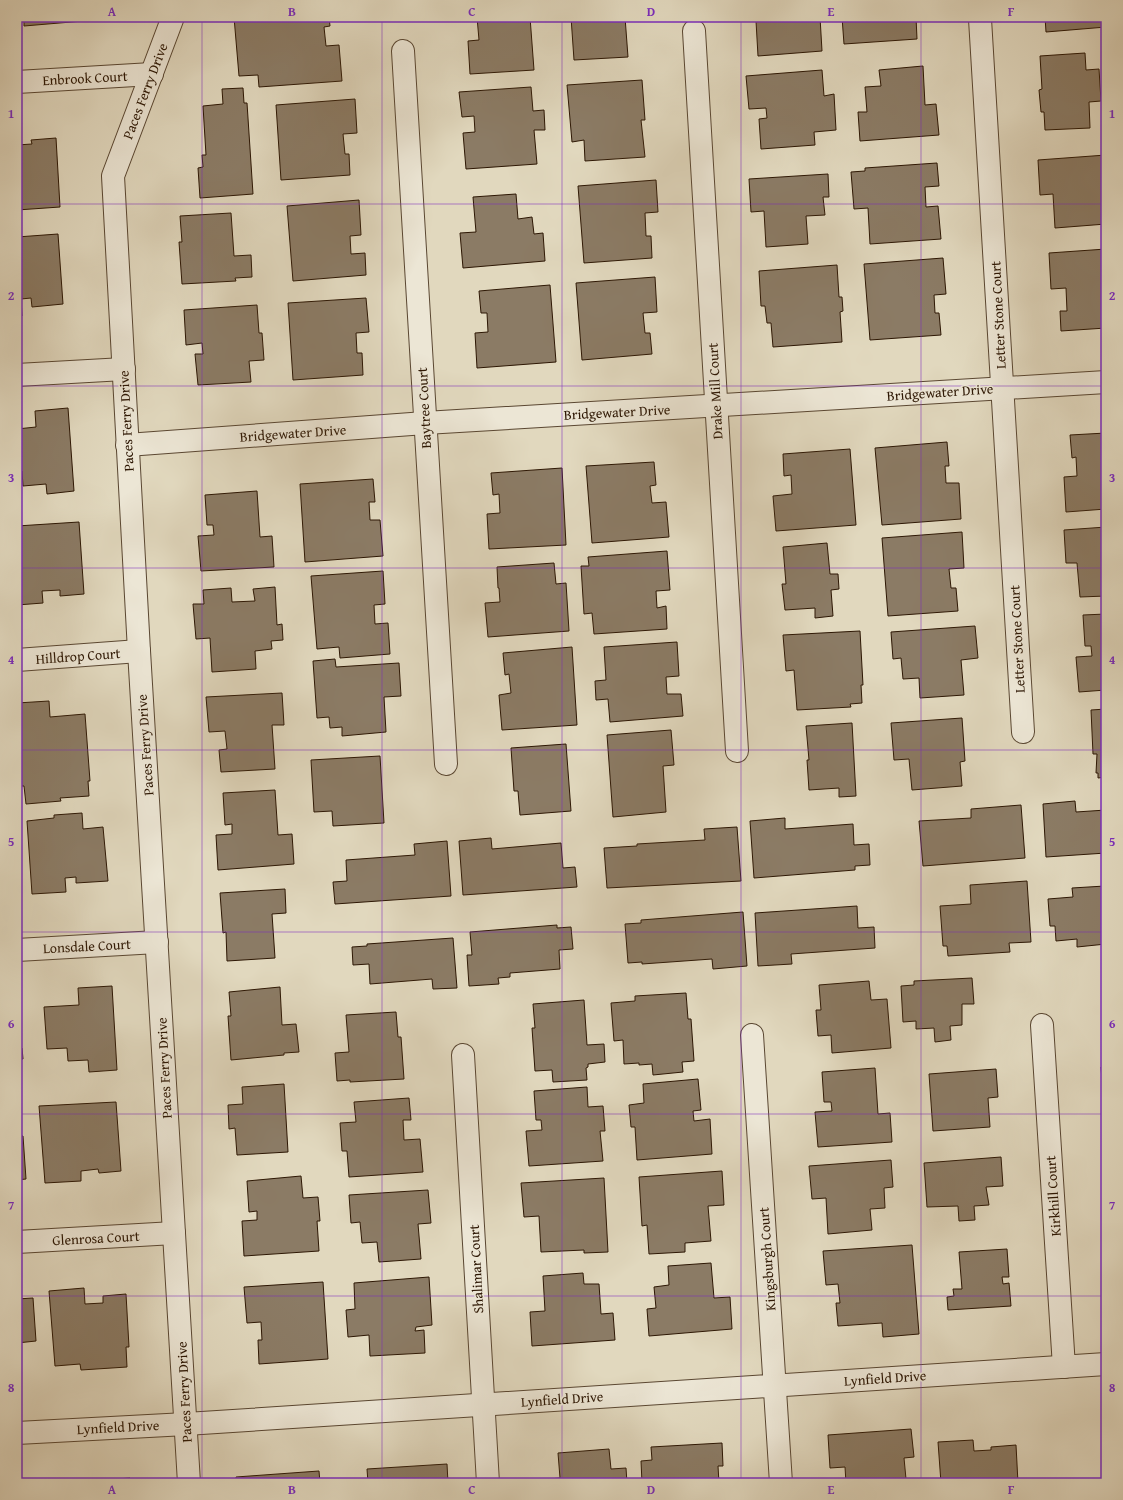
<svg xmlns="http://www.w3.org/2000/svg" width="1123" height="1500" viewBox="0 0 1123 1500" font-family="'Gentium Book Plus',serif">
	<rect width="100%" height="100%" fill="#e1d8be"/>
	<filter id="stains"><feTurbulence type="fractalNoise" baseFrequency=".005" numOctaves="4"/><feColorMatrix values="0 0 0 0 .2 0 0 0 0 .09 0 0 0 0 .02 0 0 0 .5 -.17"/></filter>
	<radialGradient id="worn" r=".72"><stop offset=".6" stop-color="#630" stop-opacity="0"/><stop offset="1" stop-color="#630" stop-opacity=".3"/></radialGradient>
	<g fill="#8b7b65" stroke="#2d1704">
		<path d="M 24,17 L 95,17 L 95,20 L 24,26 Z"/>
		<path d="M 234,17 L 329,17 L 330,26 L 324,27 L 326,46 L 339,45 L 342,81 L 259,87 L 258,75 L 239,76 Z"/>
		<path d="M 477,17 L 530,17 L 534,70 L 470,74 L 468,41 L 479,40 Z"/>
		<path d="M 571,17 L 625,17 L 628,57 L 574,60 Z"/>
		<path d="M 770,17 L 820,17 L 822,51 L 758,56 L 756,21 L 771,20 Z"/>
		<path d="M 842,17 L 916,17 L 917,39 L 844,44 Z"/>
		<path d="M 1045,17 L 1106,17 L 1106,27 L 1046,32 Z"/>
		<path d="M 1085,53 L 1086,70 L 1099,69 L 1101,101 L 1089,102 L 1090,128 L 1045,130 L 1044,112 L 1041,112 L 1039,90 L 1042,89 L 1040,56 Z"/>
		<path d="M 923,66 L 925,105 L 936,104 L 939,135 L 860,141 L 858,112 L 867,112 L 865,87 L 881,86 L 879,70 Z"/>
		<path d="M 822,70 L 824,96 L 834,94 L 836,130 L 814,132 L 815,145 L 761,149 L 759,119 L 767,118 L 766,108 L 749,109 L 746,76 Z"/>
		<path d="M 642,80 L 645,120 L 641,120 L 645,157 L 585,161 L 584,140 L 572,142 L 567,85 Z"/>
		<path d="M 531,87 L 533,111 L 544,110 L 545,130 L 534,130 L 537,164 L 466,169 L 463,133 L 475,132 L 474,116 L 462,117 L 459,92 Z"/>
		<path d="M 243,88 L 244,103 L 247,103 L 253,194 L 200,198 L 198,168 L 203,167 L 202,155 L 206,155 L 203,106 L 223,104 L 222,89 Z"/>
		<path d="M 355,99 L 357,133 L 343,134 L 345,154 L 349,154 L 350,175 L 281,180 L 276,105 Z"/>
		<path d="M 56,138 L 60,207 L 17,210 L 17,145 L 32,144 L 31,140 Z"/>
		<path d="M 1106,155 L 1106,224 L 1055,228 L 1053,194 L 1040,195 L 1038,160 Z"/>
		<path d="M 937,163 L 939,186 L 925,187 L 926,207 L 938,206 L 941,239 L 870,244 L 868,208 L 854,209 L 851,172 L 865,171 L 865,168 Z"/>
		<path d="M 828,174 L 829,197 L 823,197 L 825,215 L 806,216 L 808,244 L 766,247 L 764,211 L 751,212 L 749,179 Z"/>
		<path d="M 656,180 L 658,212 L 645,213 L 646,236 L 651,236 L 652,258 L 584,263 L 578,186 Z"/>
		<path d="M 516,194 L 518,219 L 532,217 L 534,234 L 543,233 L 545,261 L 463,268 L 460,233 L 476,232 L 473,197 Z"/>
		<path d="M 359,200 L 361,235 L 350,236 L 351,254 L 365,253 L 366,275 L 293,281 L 287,206 Z"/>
		<path d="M 231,213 L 234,256 L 251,255 L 252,277 L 235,278 L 236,281 L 182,284 L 179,242 L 182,242 L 180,216 Z"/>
		<path d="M 58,234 L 63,304 L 32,307 L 31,298 L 21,299 L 22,316 L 17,316 L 17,237 Z"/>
		<path d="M 1106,249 L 1106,328 L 1061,331 L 1060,311 L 1067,311 L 1066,288 L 1051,289 L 1049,253 Z"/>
		<path d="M 943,258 L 946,294 L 934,295 L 935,313 L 939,313 L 941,335 L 870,340 L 864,264 Z"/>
		<path d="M 837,265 L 839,297 L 842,297 L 843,311 L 840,312 L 842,342 L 773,347 L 771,323 L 767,323 L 765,306 L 761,306 L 759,271 Z"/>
		<path d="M 655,277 L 657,312 L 643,313 L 645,333 L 650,333 L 652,354 L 582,360 L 576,283 Z"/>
		<path d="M 550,285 L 556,362 L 477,368 L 475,333 L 488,332 L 487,313 L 481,313 L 479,291 Z"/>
		<path d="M 366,298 L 369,332 L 356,333 L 357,353 L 362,353 L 363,375 L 293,380 L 288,303 Z"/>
		<path d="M 257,305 L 259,333 L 262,333 L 264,360 L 249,361 L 251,382 L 198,385 L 195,354 L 203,354 L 202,343 L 186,345 L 184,310 Z"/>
		<path d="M 68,408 L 74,491 L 47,494 L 46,484 L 23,486 L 22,471 L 17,471 L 17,429 L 36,427 L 35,411 Z"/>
		<path d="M 1106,433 L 1106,509 L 1066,512 L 1064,477 L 1077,476 L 1076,457 L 1072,458 L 1070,435 Z"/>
		<path d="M 947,442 L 949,466 L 945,466 L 946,483 L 959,483 L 961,519 L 882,525 L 875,448 Z"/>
		<path d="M 850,449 L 856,525 L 776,531 L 773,496 L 792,494 L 791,475 L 784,476 L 783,454 Z"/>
		<path d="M 654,462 L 656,485 L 650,486 L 652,503 L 666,502 L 669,537 L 592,543 L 586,466 Z"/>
		<path d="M 562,468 L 566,545 L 489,549 L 487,514 L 500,513 L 499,494 L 493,495 L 491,473 Z"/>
		<path d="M 373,479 L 375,502 L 369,502 L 370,520 L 380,520 L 383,556 L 305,562 L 300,484 Z"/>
		<path d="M 257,491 L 260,537 L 272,536 L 274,567 L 201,571 L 198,536 L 214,535 L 213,525 L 207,525 L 205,495 Z"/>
		<path d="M 79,522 L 84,594 L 60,596 L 60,590 L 42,591 L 43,603 L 17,605 L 17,526 Z"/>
		<path d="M 1106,527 L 1106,596 L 1080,597 L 1077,563 L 1066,563 L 1064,530 Z"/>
		<path d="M 962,532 L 964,568 L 949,569 L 951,588 L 956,588 L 958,611 L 888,616 L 882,538 Z"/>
		<path d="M 827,543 L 830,574 L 838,574 L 839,589 L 831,590 L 833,616 L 815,618 L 815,608 L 785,610 L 782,584 L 786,584 L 783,547 Z"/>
		<path d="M 667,551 L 670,590 L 656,591 L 657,608 L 666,606 L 667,629 L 594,634 L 592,613 L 584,614 L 581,566 L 589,566 L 588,557 Z"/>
		<path d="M 554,563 L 556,584 L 566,583 L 569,631 L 488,637 L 485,603 L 500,602 L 499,588 L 498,588 L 497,567 Z"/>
		<path d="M 383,571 L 385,604 L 374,605 L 375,624 L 388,623 L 390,654 L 340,658 L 339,647 L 317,649 L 311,576 Z"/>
		<path d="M 275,587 L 277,625 L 282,624 L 283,640 L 271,641 L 272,649 L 255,651 L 256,669 L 212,672 L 210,638 L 196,639 L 193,604 L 204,604 L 203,590 L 231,588 L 232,602 L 255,601 L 253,589 Z"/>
		<path d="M 1106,614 L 1106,690 L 1079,692 L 1076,657 L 1092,656 L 1091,646 L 1085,646 L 1083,615 Z"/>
		<path d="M 975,626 L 978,658 L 961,660 L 964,695 L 920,698 L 919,678 L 903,679 L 901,658 L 893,659 L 891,632 Z"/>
		<path d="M 860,631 L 863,685 L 861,685 L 862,703 L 850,704 L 851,707 L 797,710 L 794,670 L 786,671 L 783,635 Z"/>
		<path d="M 677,642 L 679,676 L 666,677 L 667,694 L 681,694 L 683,716 L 610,722 L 608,699 L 596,700 L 595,681 L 606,680 L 604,647 Z"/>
		<path d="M 572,647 L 577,725 L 502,730 L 499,695 L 511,693 L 509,674 L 505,675 L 503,653 Z"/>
		<path d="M 335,659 L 336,667 L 399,663 L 401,696 L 384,697 L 386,732 L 342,736 L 342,727 L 330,728 L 329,717 L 317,718 L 313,661 Z"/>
		<path d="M 282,693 L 284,725 L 272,725 L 275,769 L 221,772 L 219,750 L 227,749 L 225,731 L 209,732 L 206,697 Z"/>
		<path d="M 49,701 L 50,717 L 85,714 L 90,781 L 88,781 L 89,796 L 60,798 L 61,801 L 26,804 L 24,786 L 21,786 L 17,737 L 17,703 Z"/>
		<path d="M 1106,709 L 1106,777 L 1098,778 L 1098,773 L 1096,773 L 1097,754 L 1093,754 L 1091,710 Z"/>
		<path d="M 962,718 L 965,761 L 960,762 L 962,786 L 912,790 L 909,759 L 894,760 L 891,723 Z"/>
		<path d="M 852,723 L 856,796 L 839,797 L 839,788 L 809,790 L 807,760 L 809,760 L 806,726 Z"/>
		<path d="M 671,730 L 674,765 L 663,766 L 666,812 L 613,817 L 607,735 Z"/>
		<path d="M 566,744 L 571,811 L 520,815 L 518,791 L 514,791 L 511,748 Z"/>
		<path d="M 380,756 L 384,823 L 333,826 L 332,811 L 314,812 L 311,760 Z"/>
		<path d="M 275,790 L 278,835 L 292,834 L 294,864 L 218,870 L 216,835 L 232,834 L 232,824 L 225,825 L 223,793 Z"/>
		<path d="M 1075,801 L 1076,812 L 1106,810 L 1106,853 L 1046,857 L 1043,804 Z"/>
		<path d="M 1021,805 L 1025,858 L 923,866 L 919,821 L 971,818 L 971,809 Z"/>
		<path d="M 82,813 L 83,829 L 103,827 L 108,881 L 76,883 L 76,877 L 65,878 L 66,892 L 32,894 L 27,821 L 54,818 L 54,815 Z"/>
		<path d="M 785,818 L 785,829 L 853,824 L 854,845 L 869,844 L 870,865 L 855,866 L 855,870 L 754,878 L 750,821 Z"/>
		<path d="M 737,827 L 741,881 L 607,888 L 604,848 L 637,846 L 637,844 L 705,840 L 704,829 Z"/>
		<path d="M 491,838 L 492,849 L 561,843 L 563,868 L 575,867 L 577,887 L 463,895 L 459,841 Z"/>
		<path d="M 447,841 L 451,896 L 335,904 L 333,882 L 347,881 L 346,860 L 415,855 L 414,844 Z"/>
		<path d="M 1027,881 L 1031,942 L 1009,943 L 1010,952 L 948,956 L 947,946 L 943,946 L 940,906 L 971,904 L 970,885 Z"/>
		<path d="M 1105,886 L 1106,944 L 1077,947 L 1077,939 L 1056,941 L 1055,926 L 1050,926 L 1048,899 L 1073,897 L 1072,888 Z"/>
		<path d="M 285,889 L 286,913 L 272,914 L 275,958 L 227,961 L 226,932 L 223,933 L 220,893 Z"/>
		<path d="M 857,906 L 858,928 L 874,927 L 875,948 L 791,954 L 792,964 L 758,966 L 755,913 Z"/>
		<path d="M 743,912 L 747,966 L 713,969 L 712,959 L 642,964 L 642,962 L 628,963 L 625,924 L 641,923 L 641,920 Z"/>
		<path d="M 557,925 L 557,928 L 571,927 L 573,949 L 559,950 L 560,969 L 510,973 L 510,977 L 498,978 L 499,984 L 469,986 L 467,955 L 472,955 L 470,932 Z"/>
		<path d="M 453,938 L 457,988 L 433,989 L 432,979 L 370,984 L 369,964 L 353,965 L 352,947 L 367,946 L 367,944 Z"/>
		<path d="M 972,978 L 974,1004 L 962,1004 L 962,1025 L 950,1026 L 951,1040 L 935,1042 L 934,1028 L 916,1029 L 916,1021 L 903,1022 L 901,986 L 914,985 L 914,981 Z"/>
		<path d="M 869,981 L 871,1000 L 887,999 L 891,1048 L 832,1053 L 831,1035 L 818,1036 L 816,1010 L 821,1010 L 819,985 Z"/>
		<path d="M 112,986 L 117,1070 L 89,1072 L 88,1060 L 68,1061 L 67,1048 L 47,1049 L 44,1007 L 79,1005 L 78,988 Z"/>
		<path d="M 280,987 L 282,1025 L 296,1024 L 299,1052 L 284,1053 L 284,1055 L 231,1060 L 228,1016 L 231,1016 L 229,992 Z"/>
		<path d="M 686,993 L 688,1019 L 691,1019 L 694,1061 L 682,1062 L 683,1072 L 653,1075 L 652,1064 L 639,1065 L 639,1063 L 624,1064 L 623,1040 L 614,1041 L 611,1003 L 635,1001 L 635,996 Z"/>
		<path d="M 584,1000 L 587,1045 L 604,1044 L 605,1062 L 588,1064 L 588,1067 L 586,1068 L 587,1080 L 553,1082 L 552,1070 L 535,1071 L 532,1028 L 535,1028 L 533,1004 Z"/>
		<path d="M 396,1012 L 398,1037 L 401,1037 L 404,1079 L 350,1082 L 350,1080 L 337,1081 L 335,1053 L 349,1052 L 346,1015 Z"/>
		<path d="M 17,1043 L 17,1049 L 22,1048 L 23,1059 L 17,1059 Z"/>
		<path d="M 1101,1067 L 1106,1067 L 1106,1095 L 1103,1095 Z"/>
		<path d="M 875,1068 L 878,1114 L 890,1113 L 892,1142 L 818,1147 L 815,1112 L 832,1111 L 831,1102 L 824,1102 L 822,1072 Z"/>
		<path d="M 996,1069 L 998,1097 L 988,1098 L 990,1127 L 933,1131 L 929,1074 Z"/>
		<path d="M 698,1079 L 701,1110 L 693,1111 L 694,1121 L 710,1119 L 712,1154 L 637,1160 L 635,1127 L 631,1127 L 629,1105 L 644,1103 L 643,1084 Z"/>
		<path d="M 284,1084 L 288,1152 L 237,1155 L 235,1128 L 229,1129 L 228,1105 L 243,1104 L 242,1087 Z"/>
		<path d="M 587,1087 L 588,1107 L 603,1106 L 605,1131 L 600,1131 L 603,1161 L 529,1166 L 526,1131 L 542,1130 L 541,1120 L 536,1120 L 534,1091 Z"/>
		<path d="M 409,1098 L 411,1120 L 403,1120 L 404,1140 L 420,1139 L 423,1172 L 349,1177 L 347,1151 L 342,1151 L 340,1123 L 356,1122 L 354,1102 Z"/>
		<path d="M 1103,1098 L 1106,1098 L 1106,1124 L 1105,1125 Z"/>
		<path d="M 116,1102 L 121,1171 L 99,1173 L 98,1169 L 81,1171 L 81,1181 L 45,1183 L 39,1106 Z"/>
		<path d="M 17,1136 L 23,1136 L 26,1179 L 17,1180 Z"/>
		<path d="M 1001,1157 L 1003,1186 L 986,1187 L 989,1205 L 974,1206 L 975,1220 L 959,1221 L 958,1206 L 927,1207 L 924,1163 Z"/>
		<path d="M 891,1160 L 893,1187 L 884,1188 L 885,1208 L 870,1209 L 872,1230 L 828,1234 L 826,1198 L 812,1199 L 809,1166 Z"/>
		<path d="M 722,1171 L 724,1205 L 708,1206 L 711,1241 L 685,1243 L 685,1252 L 649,1254 L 647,1225 L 642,1226 L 639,1177 Z"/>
		<path d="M 301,1176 L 303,1198 L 318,1197 L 320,1221 L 317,1221 L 319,1251 L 244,1256 L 242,1221 L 257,1220 L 257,1211 L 249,1212 L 247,1181 Z"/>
		<path d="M 604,1178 L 608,1252 L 584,1253 L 584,1250 L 541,1252 L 539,1216 L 524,1217 L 521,1183 Z"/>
		<path d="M 428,1190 L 431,1223 L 418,1224 L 421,1259 L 379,1262 L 377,1242 L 362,1243 L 360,1222 L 351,1223 L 349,1195 Z"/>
		<path d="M 912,1245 L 919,1334 L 883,1337 L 882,1323 L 838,1326 L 836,1303 L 840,1303 L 838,1284 L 826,1285 L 823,1251 Z"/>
		<path d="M 1007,1249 L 1009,1277 L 1002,1277 L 1003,1284 L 1009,1283 L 1011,1306 L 948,1310 L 947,1297 L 954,1296 L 953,1289 L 962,1289 L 959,1252 Z"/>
		<path d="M 711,1263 L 714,1298 L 730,1297 L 732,1329 L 649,1336 L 647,1309 L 656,1308 L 654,1287 L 669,1285 L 668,1266 Z"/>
		<path d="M 583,1273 L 584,1284 L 599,1284 L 601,1314 L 613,1313 L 615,1340 L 532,1346 L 530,1312 L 545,1311 L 543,1276 Z"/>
		<path d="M 429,1277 L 432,1325 L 416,1327 L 415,1331 L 424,1330 L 425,1353 L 370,1356 L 369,1335 L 348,1337 L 346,1310 L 355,1309 L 354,1283 Z"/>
		<path d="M 323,1282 L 328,1359 L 259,1364 L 258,1340 L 262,1340 L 261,1322 L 247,1323 L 244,1287 Z"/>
		<path d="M 84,1288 L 85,1304 L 103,1303 L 103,1296 L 126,1294 L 129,1347 L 126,1347 L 127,1367 L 81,1370 L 80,1364 L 55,1366 L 49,1291 Z"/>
		<path d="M 33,1298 L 36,1341 L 17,1343 L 17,1299 Z"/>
		<path d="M 911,1429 L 914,1457 L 904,1458 L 906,1479 L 889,1480 L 890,1483 L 846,1483 L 845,1467 L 830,1468 L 828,1435 Z"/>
		<path d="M 973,1440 L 974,1451 L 991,1450 L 991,1447 L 1016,1445 L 1018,1483 L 941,1483 L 938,1442 Z"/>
		<path d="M 722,1443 L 723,1466 L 718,1466 L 719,1483 L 642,1483 L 641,1461 L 652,1460 L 651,1447 Z"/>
		<path d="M 609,1449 L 611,1469 L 626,1468 L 627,1483 L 549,1483 L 549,1479 L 560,1478 L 558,1453 Z"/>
		<path d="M 447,1464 L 448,1483 L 368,1483 L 367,1469 Z"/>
		<path d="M 319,1471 L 320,1483 L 236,1483 L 236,1477 Z"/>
		<path d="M 130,1478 L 130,1483 L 76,1483 L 76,1482 Z"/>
	</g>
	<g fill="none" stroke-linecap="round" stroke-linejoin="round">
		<defs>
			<g id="minor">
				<path d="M 173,17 L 113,176 L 139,651 L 189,1483"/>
				<path d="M 980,19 L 1023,732"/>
				<path d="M 694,31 L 737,751"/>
				<path d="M 403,51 L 446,764"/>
				<path d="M 17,82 L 152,74"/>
				<path d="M 17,375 L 124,369"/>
				<path d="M 127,445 L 425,423 L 1106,382"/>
				<path d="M 17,660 L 139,651"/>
				<path d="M 17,950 L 157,942"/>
				<path d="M 1042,1025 L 1064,1367"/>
				<path d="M 752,1035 L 781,1483"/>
				<path d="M 463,1055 L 488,1483"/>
				<path d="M 17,1242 L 174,1233"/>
				<path d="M 17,1433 L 186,1424 L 1106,1364"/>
			</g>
		</defs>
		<use href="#minor" stroke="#5a4732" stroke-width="24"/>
		<use href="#minor" stroke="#ece6d5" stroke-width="22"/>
	</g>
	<path fill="none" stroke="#7b2cbf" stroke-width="1" stroke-opacity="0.55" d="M 202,17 L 202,1483M 382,17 L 382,1483M 562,17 L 562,1483M 741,17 L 741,1483M 921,17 L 921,1483M 17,204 L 1106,204M 17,386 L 1106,386M 17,568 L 1106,568M 17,750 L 1106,750M 17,932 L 1106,932M 17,1114 L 1106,1114M 17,1296 L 1106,1296"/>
	<g text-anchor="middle" stroke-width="3" stroke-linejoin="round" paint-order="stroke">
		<g font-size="14" fill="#2d1704" stroke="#ece6d5">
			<text transform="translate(85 78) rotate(-3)" y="5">Enbrook Court</text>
			<text transform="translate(145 91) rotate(-69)" y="5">Paces Ferry Drive</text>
			<text transform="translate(998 315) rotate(-93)" y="5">Letter Stone Court</text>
			<text transform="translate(715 391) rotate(-93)" y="5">Drake Mill Court</text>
			<text transform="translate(940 392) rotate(-4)" y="5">Bridgewater Drive</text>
			<text transform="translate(424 408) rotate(-93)" y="5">Baytree Court</text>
			<text transform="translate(617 412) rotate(-3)" y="5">Bridgewater Drive</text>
			<text transform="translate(126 421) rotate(-93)" y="5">Paces Ferry Drive</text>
			<text transform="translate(293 433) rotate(-4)" y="5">Bridgewater Drive</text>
			<text transform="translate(1017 639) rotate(-93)" y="5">Letter Stone Court</text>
			<text transform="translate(78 656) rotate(-4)" y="5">Hilldrop Court</text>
			<text transform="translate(145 745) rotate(-94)" y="5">Paces Ferry Drive</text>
			<text transform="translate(87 946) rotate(-3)" y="5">Lonsdale Court</text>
			<text transform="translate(164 1068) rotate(-93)" y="5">Paces Ferry Drive</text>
			<text transform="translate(1053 1196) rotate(-94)" y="5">Kirkhill Court</text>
			<text transform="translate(96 1238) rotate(-3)" y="5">Glenrosa Court</text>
			<text transform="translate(767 1259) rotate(-94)" y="5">Kingsburgh Court</text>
			<text transform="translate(476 1269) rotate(-93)" y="5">Shalimar Court</text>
			<text transform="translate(885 1378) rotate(-4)" y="5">Lynfield Drive</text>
			<text transform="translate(184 1392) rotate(-93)" y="5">Paces Ferry Drive</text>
			<text transform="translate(562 1399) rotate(-4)" y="5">Lynfield Drive</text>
			<text transform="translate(118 1427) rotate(-3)" y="5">Lynfield Drive</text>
		</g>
	</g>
	<rect width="1123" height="1500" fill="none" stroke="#e1d8be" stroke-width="44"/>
	<rect x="22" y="22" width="1079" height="1456" fill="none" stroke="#7b2cbf" stroke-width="1.5"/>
	<g font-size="13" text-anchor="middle" font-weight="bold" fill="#7b2cbf">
		<text x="112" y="16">A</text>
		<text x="292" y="16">B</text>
		<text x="472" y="16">C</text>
		<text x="651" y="16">D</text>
		<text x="831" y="16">E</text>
		<text x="1011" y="16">F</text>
		<text x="11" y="118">1</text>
		<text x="1112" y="118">1</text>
		<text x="11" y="300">2</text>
		<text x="1112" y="300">2</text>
		<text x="11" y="482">3</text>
		<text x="1112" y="482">3</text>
		<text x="11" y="664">4</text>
		<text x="1112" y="664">4</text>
		<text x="11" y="846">5</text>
		<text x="1112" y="846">5</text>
		<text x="11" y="1028">6</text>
		<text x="1112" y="1028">6</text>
		<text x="11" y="1210">7</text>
		<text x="1112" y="1210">7</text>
		<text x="11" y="1392">8</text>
		<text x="1112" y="1392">8</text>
		<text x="112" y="1494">A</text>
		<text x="292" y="1494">B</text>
		<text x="472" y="1494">C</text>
		<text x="651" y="1494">D</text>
		<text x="831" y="1494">E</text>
		<text x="1011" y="1494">F</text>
	</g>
	<rect width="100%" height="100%" filter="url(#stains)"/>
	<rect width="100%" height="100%" fill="url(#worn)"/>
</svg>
